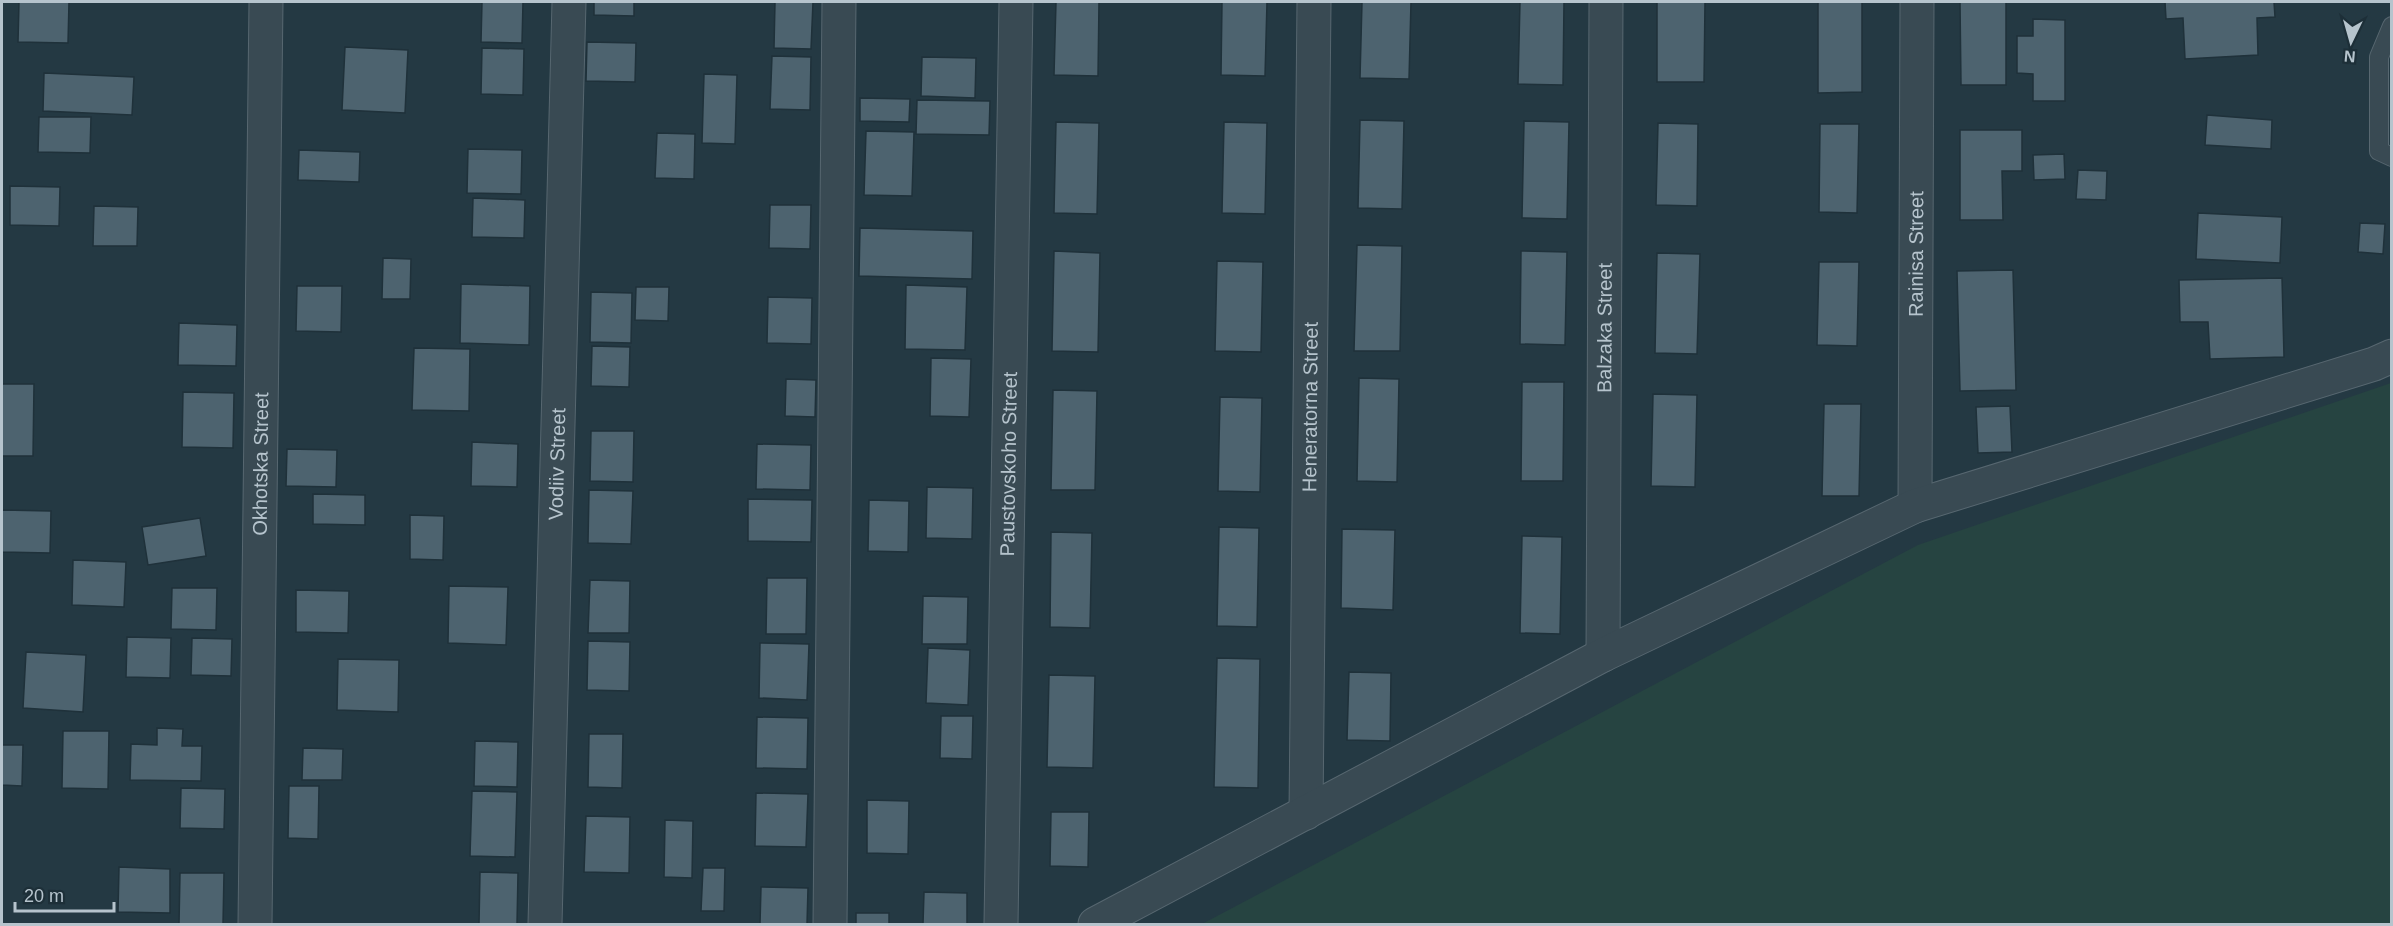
<svg xmlns="http://www.w3.org/2000/svg" width="2393" height="926" viewBox="0 0 2393 926" font-family="Helvetica,sans-serif">
	<rect width="100%" height="100%" fill="#243943"/>
	<path fill="#264441" d="M 2391,383 L 2391,924 L 1202,924 L 1918,545 Z"/>
	<g fill="#4d636f" stroke="#1f313a" stroke-width="1.5">
		<path d="M 19,2 L 69,2 L 68,43 L 18,42 Z"/>
		<path d="M 482,2 L 523,2 L 522,43 L 481,42 Z"/>
		<path d="M 594,2 L 634,2 L 634,16 L 594,15 Z"/>
		<path d="M 775,2 L 813,2 L 811,49 L 774,48 Z"/>
		<path d="M 1056,2 L 1099,2 L 1098,76 L 1054,75 Z"/>
		<path d="M 1222,2 L 1267,2 L 1265,76 L 1221,75 Z"/>
		<path d="M 1362,2 L 1411,2 L 1409,79 L 1360,78 Z"/>
		<path d="M 1520,2 L 1564,2 L 1563,85 L 1518,84 Z"/>
		<path d="M 1657,2 L 1705,2 L 1704,82 L 1657,82 Z"/>
		<path d="M 1818,2 L 1862,2 L 1862,92 L 1818,93 Z"/>
		<path d="M 1960,2 L 2006,2 L 2006,85 L 1961,85 Z"/>
		<path d="M 2165,2 L 2274,2 L 2275,17 L 2257,18 L 2258,55 L 2185,59 L 2183,18 L 2166,19 Z"/>
		<path d="M 2033,19 L 2065,20 L 2065,101 L 2033,101 L 2033,74 L 2017,73 L 2017,36 L 2033,36 Z"/>
		<path d="M 587,42 L 636,43 L 635,82 L 586,81 Z"/>
		<path d="M 345,47 L 408,50 L 405,113 L 342,110 Z"/>
		<path d="M 482,48 L 524,49 L 523,95 L 481,94 Z"/>
		<path d="M 772,56 L 811,57 L 810,110 L 770,109 Z"/>
		<path d="M 922,57 L 976,58 L 975,98 L 921,96 Z"/>
		<path d="M 44,73 L 134,77 L 132,115 L 43,111 Z"/>
		<path d="M 704,74 L 737,75 L 735,144 L 702,143 Z"/>
		<path d="M 860,98 L 910,99 L 909,122 L 860,121 Z"/>
		<path d="M 917,100 L 990,101 L 989,135 L 916,134 Z"/>
		<path d="M 2207,115 L 2272,120 L 2271,149 L 2205,145 Z"/>
		<path d="M 39,117 L 91,117 L 90,153 L 38,152 Z"/>
		<path d="M 1360,120 L 1404,121 L 1402,209 L 1358,208 Z"/>
		<path d="M 1524,121 L 1569,122 L 1567,219 L 1522,218 Z"/>
		<path d="M 1056,122 L 1099,123 L 1097,214 L 1054,213 Z"/>
		<path d="M 1224,122 L 1267,123 L 1265,214 L 1222,213 Z"/>
		<path d="M 1658,123 L 1698,124 L 1697,206 L 1656,205 Z"/>
		<path d="M 1820,124 L 1859,124 L 1857,213 L 1819,212 Z"/>
		<path d="M 1960,130 L 2022,130 L 2022,171 L 2002,171 L 2003,220 L 1960,220 Z"/>
		<path d="M 866,131 L 914,132 L 912,196 L 864,195 Z"/>
		<path d="M 657,133 L 695,134 L 694,179 L 655,178 Z"/>
		<path d="M 468,149 L 522,150 L 521,194 L 467,193 Z"/>
		<path d="M 299,150 L 360,152 L 359,182 L 298,180 Z"/>
		<path d="M 2064,154 L 2065,179 L 2034,180 L 2033,155 Z"/>
		<path d="M 2078,170 L 2107,171 L 2106,200 L 2076,199 Z"/>
		<path d="M 10,186 L 60,187 L 59,226 L 10,225 Z"/>
		<path d="M 473,198 L 525,200 L 524,238 L 472,237 Z"/>
		<path d="M 770,205 L 811,205 L 810,249 L 769,248 Z"/>
		<path d="M 94,206 L 138,207 L 137,246 L 93,246 Z"/>
		<path d="M 2198,213 L 2282,217 L 2280,263 L 2196,259 Z"/>
		<path d="M 2360,223 L 2385,224 L 2383,254 L 2358,252 Z"/>
		<path d="M 860,228 L 973,231 L 972,279 L 859,276 Z"/>
		<path d="M 1357,245 L 1402,246 L 1400,351 L 1354,351 Z"/>
		<path d="M 1054,251 L 1100,253 L 1098,352 L 1052,351 Z"/>
		<path d="M 1521,251 L 1567,252 L 1565,345 L 1520,344 Z"/>
		<path d="M 1657,253 L 1700,254 L 1697,354 L 1655,353 Z"/>
		<path d="M 383,258 L 411,259 L 410,299 L 382,299 Z"/>
		<path d="M 1217,261 L 1263,262 L 1261,352 L 1215,351 Z"/>
		<path d="M 1819,262 L 1859,262 L 1857,346 L 1817,345 Z"/>
		<path d="M 2013,270 L 2016,390 L 1960,391 L 1957,271 Z"/>
		<path d="M 2282,278 L 2284,357 L 2210,359 L 2208,322 L 2180,322 L 2179,280 Z"/>
		<path d="M 461,284 L 530,286 L 529,345 L 460,343 Z"/>
		<path d="M 906,285 L 967,287 L 965,350 L 905,349 Z"/>
		<path d="M 297,286 L 342,286 L 341,332 L 296,331 Z"/>
		<path d="M 636,287 L 669,287 L 668,321 L 635,320 Z"/>
		<path d="M 591,292 L 632,293 L 631,343 L 590,342 Z"/>
		<path d="M 768,297 L 812,298 L 811,344 L 767,343 Z"/>
		<path d="M 179,323 L 237,325 L 236,366 L 178,365 Z"/>
		<path d="M 592,346 L 630,347 L 629,387 L 591,386 Z"/>
		<path d="M 414,348 L 470,349 L 469,411 L 412,410 Z"/>
		<path d="M 931,358 L 971,359 L 969,417 L 930,416 Z"/>
		<path d="M 1359,378 L 1399,379 L 1397,482 L 1357,481 Z"/>
		<path d="M 786,379 L 816,380 L 815,417 L 785,416 Z"/>
		<path d="M 1522,382 L 1564,382 L 1563,481 L 1521,481 Z"/>
		<path d="M 2,384 L 34,384 L 33,456 L 2,456 Z"/>
		<path d="M 1053,390 L 1097,391 L 1095,490 L 1051,490 Z"/>
		<path d="M 183,392 L 234,393 L 233,448 L 182,447 Z"/>
		<path d="M 1653,394 L 1697,395 L 1695,487 L 1651,486 Z"/>
		<path d="M 1220,397 L 1262,398 L 1260,492 L 1218,491 Z"/>
		<path d="M 1824,404 L 1861,404 L 1859,496 L 1822,496 Z"/>
		<path d="M 2010,406 L 2012,452 L 1978,453 L 1976,407 Z"/>
		<path d="M 591,431 L 634,431 L 633,482 L 590,481 Z"/>
		<path d="M 472,442 L 518,444 L 517,487 L 471,486 Z"/>
		<path d="M 757,444 L 811,445 L 810,490 L 756,489 Z"/>
		<path d="M 287,449 L 337,450 L 336,487 L 286,486 Z"/>
		<path d="M 927,487 L 973,488 L 972,539 L 926,538 Z"/>
		<path d="M 589,490 L 633,491 L 631,544 L 588,543 Z"/>
		<path d="M 313,494 L 365,495 L 365,525 L 313,524 Z"/>
		<path d="M 748,499 L 812,500 L 811,542 L 748,541 Z"/>
		<path d="M 869,500 L 909,501 L 908,552 L 868,551 Z"/>
		<path d="M 2,510 L 51,511 L 50,553 L 2,552 Z"/>
		<path d="M 410,515 L 444,516 L 443,560 L 410,559 Z"/>
		<path d="M 200,518 L 206,556 L 148,565 L 142,527 Z"/>
		<path d="M 1219,527 L 1259,528 L 1257,627 L 1217,626 Z"/>
		<path d="M 1342,529 L 1395,530 L 1393,610 L 1341,608 Z"/>
		<path d="M 1051,532 L 1092,533 L 1090,628 L 1050,627 Z"/>
		<path d="M 1522,536 L 1562,537 L 1560,634 L 1520,633 Z"/>
		<path d="M 73,560 L 126,562 L 124,607 L 72,605 Z"/>
		<path d="M 767,578 L 807,578 L 806,634 L 766,634 Z"/>
		<path d="M 590,580 L 630,581 L 629,633 L 588,633 Z"/>
		<path d="M 449,586 L 508,587 L 506,645 L 448,643 Z"/>
		<path d="M 172,588 L 217,588 L 216,630 L 171,629 Z"/>
		<path d="M 296,590 L 349,591 L 348,633 L 296,632 Z"/>
		<path d="M 923,596 L 968,597 L 967,644 L 922,644 Z"/>
		<path d="M 127,637 L 171,638 L 170,678 L 126,677 Z"/>
		<path d="M 192,638 L 232,639 L 231,676 L 191,675 Z"/>
		<path d="M 588,641 L 630,642 L 629,691 L 587,690 Z"/>
		<path d="M 760,643 L 809,644 L 807,700 L 759,698 Z"/>
		<path d="M 928,648 L 970,650 L 968,705 L 926,703 Z"/>
		<path d="M 26,652 L 86,655 L 83,712 L 23,708 Z"/>
		<path d="M 1217,658 L 1260,659 L 1258,788 L 1214,787 Z"/>
		<path d="M 338,659 L 399,660 L 398,712 L 337,710 Z"/>
		<path d="M 1349,672 L 1391,673 L 1390,741 L 1347,740 Z"/>
		<path d="M 1049,675 L 1095,676 L 1093,768 L 1047,767 Z"/>
		<path d="M 941,716 L 973,716 L 972,759 L 940,758 Z"/>
		<path d="M 757,717 L 808,718 L 807,769 L 756,768 Z"/>
		<path d="M 157,728 L 183,729 L 182,746 L 202,746 L 201,781 L 130,780 L 131,744 L 157,745 Z"/>
		<path d="M 63,731 L 109,731 L 108,789 L 62,788 Z"/>
		<path d="M 589,734 L 623,734 L 622,788 L 588,787 Z"/>
		<path d="M 475,741 L 518,742 L 517,787 L 474,786 Z"/>
		<path d="M 2,745 L 23,745 L 22,786 L 2,785 Z"/>
		<path d="M 303,748 L 343,749 L 342,780 L 302,780 Z"/>
		<path d="M 289,786 L 319,786 L 318,839 L 288,838 Z"/>
		<path d="M 181,788 L 225,789 L 224,829 L 180,828 Z"/>
		<path d="M 472,791 L 517,792 L 515,857 L 470,856 Z"/>
		<path d="M 756,793 L 808,794 L 806,847 L 755,846 Z"/>
		<path d="M 867,800 L 909,801 L 908,854 L 867,853 Z"/>
		<path d="M 1051,812 L 1089,812 L 1088,867 L 1050,866 Z"/>
		<path d="M 586,816 L 630,817 L 629,873 L 584,872 Z"/>
		<path d="M 665,820 L 693,821 L 692,878 L 664,877 Z"/>
		<path d="M 119,867 L 170,869 L 170,913 L 118,912 Z"/>
		<path d="M 703,868 L 725,868 L 724,911 L 701,911 Z"/>
		<path d="M 480,872 L 518,873 L 517,924 L 479,924 Z"/>
		<path d="M 180,873 L 224,873 L 223,924 L 179,924 Z"/>
		<path d="M 761,887 L 808,888 L 807,924 L 760,924 Z"/>
		<path d="M 924,892 L 967,893 L 967,924 L 923,924 Z"/>
		<rect x="856" y="913" width="33" height="11"/>
	</g>
	<g fill="none" stroke-linecap="round" stroke-linejoin="round">
		<defs>
			<path id="service" d="M 2392,26 L 2379,57 L 2379,151 L 2392,157"/>
			<g id="minor">
				<path id="s1" d="M 1915,506 L 1917,2"/>
				<path id="s2" d="M 1603,655 L 1606,2"/>
				<path id="s3" d="M 1306,813 L 1314,2"/>
				<path id="s4" d="M 255,924 L 266,2"/>
				<path id="s5" d="M 545,924 L 569,2"/>
				<path d="M 830,924 L 839,2"/>
				<path id="s6" d="M 1001,924 L 1016,2"/>
				<path d="M 1095,924 L 1603,655 L 1915,506 L 2374,364 L 2392,356"/>
			</g>
		</defs>
		<use href="#service" stroke="#576770" stroke-width="20"/>
		<use href="#minor" stroke="#576770" stroke-width="35"/>
		<use href="#service" stroke="#394a53" stroke-width="18"/>
		<use href="#minor" stroke="#394a53" stroke-width="33"/>
	</g>
	<g text-anchor="middle" stroke-width="4.5" stroke-linejoin="round" paint-order="stroke">
		<g font-size="20" fill="#b6c4cd" stroke="#1d2f38">
			<text dy="7" stroke="none"><textPath href="#s1" startOffset="252">Rainisa Street</textPath></text>
			<text dy="7" stroke="none"><textPath href="#s2" startOffset="327">Balzaka Street</textPath></text>
			<text dy="7" stroke="none"><textPath href="#s3" startOffset="406">Heneratorna Street</textPath></text>
			<text dy="7" stroke="none"><textPath href="#s4" startOffset="460">Okhotska Street</textPath></text>
			<text dy="7" stroke="none"><textPath href="#s5" startOffset="460">Vodiiv Street</textPath></text>
			<text dy="7" stroke="none"><textPath href="#s6" startOffset="460">Paustovskoho Street</textPath></text>
		</g>
	</g>
	<rect width="2393" height="926" fill="none" stroke="#b6c4cd" stroke-width="6"/>
	<g transform="translate(2351 42) rotate(185)" stroke="#1d2f38" stroke-width="4.5" paint-order="stroke">
	<path d="M0-4.5L10 22L0 15L-10 22Z" fill="#b6c4cd"/>
	<text y="-9" font-size="16" font-weight="bold" text-anchor="middle" fill="#b6c4cd">N</text>
	</g>
	<path d="M15 902v9h99v-9" fill="none" stroke="#b6c4cd" stroke-width="3"/>
	<text x="24" y="902" font-size="18" fill="#b6c4cd" stroke="#1d2f38" stroke-width="4.5" paint-order="stroke">20 m</text>
</svg>
